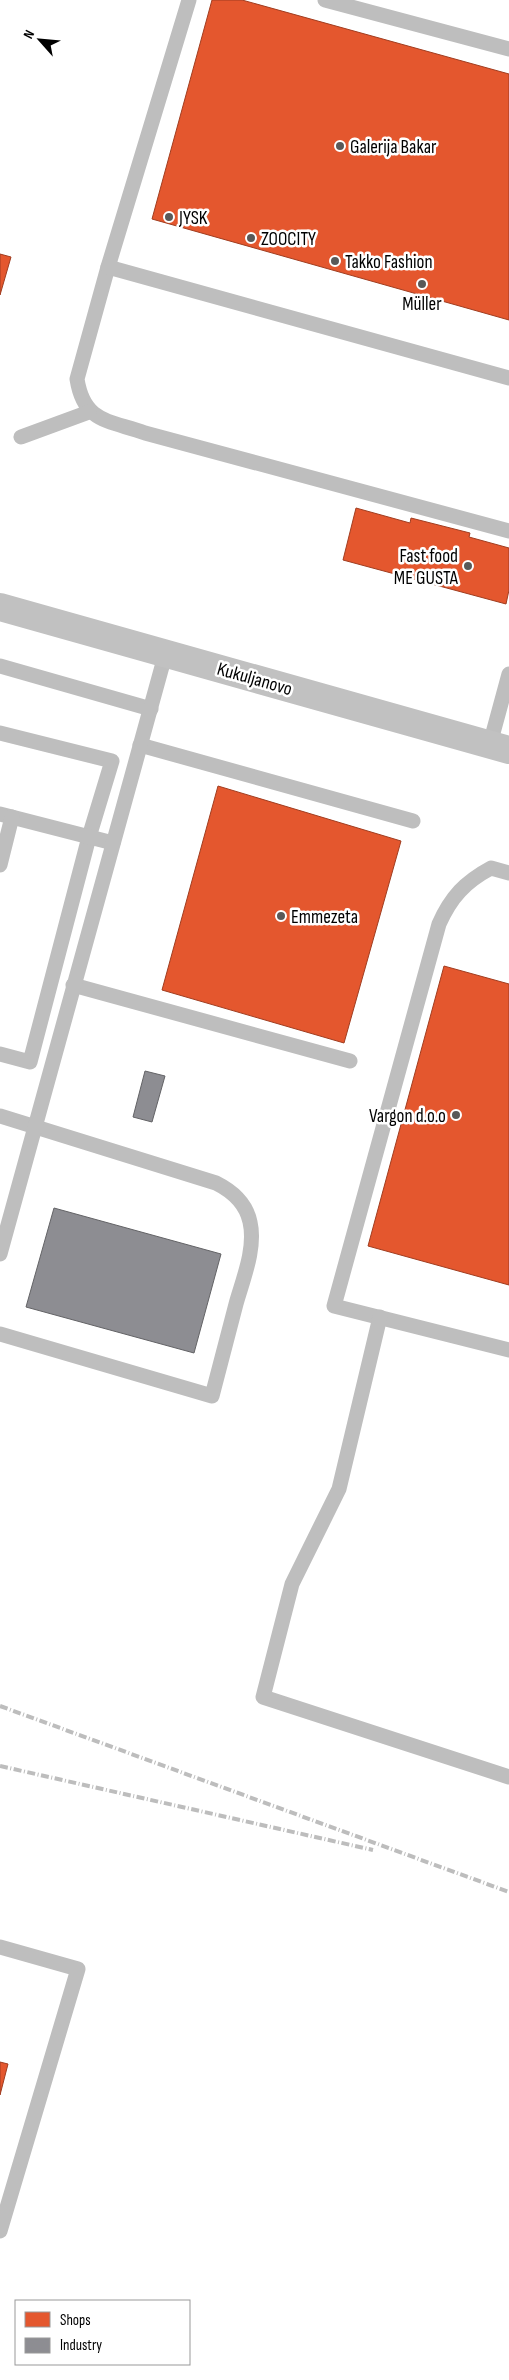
<svg xmlns="http://www.w3.org/2000/svg" width="509" height="2380" viewBox="0 0 509 2380" font-family="'Sofia Sans Condensed',sans-serif">
	<rect width="100%" height="100%" fill="#fff"/>
	<g fill="#e4572e" stroke="#a03d20">
		<path d="M 212,0 L 242,0 L 509,74 L 509,320 L 152,219 Z"/>
		<path d="M 0,254 L 11,257 L 0,295 Z"/>
		<path d="M 356,508 L 410,523 L 411,518 L 470,533 L 469,537 L 509,548 L 509,590 L 506,604 L 343,560 Z"/>
		<path d="M 218,786 L 401,841 L 344,1043 L 162,990 Z"/>
		<path d="M 444,966 L 509,984 L 509,1285 L 368,1246 Z"/>
		<path d="M 0,2062 L 8,2064 L 0,2095 Z"/>
	</g>
	<g fill="#8d8d92" stroke="#636366">
		<path d="M 145,1071 L 165,1076 L 152,1122 L 133,1117 Z"/>
		<path d="M 54,1208 L 221,1254 L 194,1353 L 26,1307 Z"/>
	</g>
	<g fill="none" stroke-linecap="round" stroke-linejoin="round">
		<g stroke="#bebebe" stroke-width="15">
			<path d="M 189,0 L 108,267 L 77,379 C 84,423 109,420 145,433 L 509,531"/>
			<path d="M 325,0 L 509,49"/>
			<path d="M 108,267 L 509,378"/>
			<path d="M 21,437 L 89,412"/>
			<path d="M 0,666 L 151,709"/>
			<path d="M 0,733 L 112,761 L 89,837 L 30,1062 L 0,1054"/>
			<path d="M 490,744 L 509,674"/>
			<path d="M 140,745 L 413,821"/>
			<path d="M 0,814 L 113,843"/>
			<path d="M 0,865 L 12,817"/>
			<path d="M 509,873 L 491,868 C 465,882 451,897 439,924 L 334,1306 L 509,1350"/>
			<path d="M 73,985 L 350,1061"/>
			<path d="M 0,1116 L 216,1183 C 232,1191 246,1203 250,1222 C 256,1248 243,1279 236,1304 C 228,1335 220,1366 212,1396 L 0,1334"/>
			<path d="M 0,1254 L 166,652"/>
			<path d="M 380,1317 L 339,1489 L 292,1584 L 263,1697 L 509,1777"/>
			<path d="M 0,1947 L 78,1969 L 0,2231"/>
		</g>
		<path stroke="#c1c1c1" stroke-width="28" d="M 0,607 L 509,750"/>
		<g stroke="#bdbdbd" stroke-width="4" stroke-dasharray="8 2.5 1 2.5" stroke-linecap="butt">
			<path d="M 0,1706 L 509,1892"/>
			<path d="M 0,1766 L 373,1850"/>
		</g>
	</g>
	<g fill="#595959" stroke="#fff" stroke-width="2">
		<circle cx="340" cy="146" r="5"/>
		<circle cx="169" cy="217" r="5"/>
		<circle cx="251" cy="238" r="5"/>
		<circle cx="335" cy="261" r="5"/>
		<circle cx="422" cy="284" r="5"/>
		<circle cx="468" cy="566" r="5"/>
		<circle cx="281" cy="916" r="5"/>
		<circle cx="456" cy="1115" r="5"/>
	</g>
	<g text-anchor="middle" stroke-width="5" stroke-linejoin="round" paint-order="stroke">
		<g font-size="19" fill="#000" stroke="#fff" text-anchor="start">
			<text x="350" y="153">Galerija Bakar</text>
			<text x="179" y="224">JYSK</text>
			<text x="261" y="245">ZOOCITY</text>
			<text x="345" y="268">Takko Fashion</text>
			<text x="422" y="310" text-anchor="middle">Müller</text>
			<text x="458" y="562" text-anchor="end">Fast food<tspan x="458" dy="22">ME GUSTA</tspan></text>
			<text x="291" y="923">Emmezeta</text>
			<text x="446" y="1122" text-anchor="end">Vargon d.o.o</text>
		</g>
		<g font-size="19" fill="#000" stroke="#fff">
			<text transform="translate(255 678) rotate(16)" y="7">Kukuljanovo</text>
		</g>
	</g>
	<rect x="15" y="2300" width="175" height="65" fill="#ffffff" stroke="#999999"/>
	<rect x="25" y="2312" width="25" height="15" fill="#e4572e" stroke="#999999"/>
	<text x="60" y="2325" font-size="15" fill="#000000">Shops</text>
	<rect x="25" y="2338" width="25" height="15" fill="#8d8d92" stroke="#999999"/>
	<text x="60" y="2350" font-size="15" fill="#000000">Industry</text>
	<g transform="translate(40 40) rotate(297)" stroke="#ffffff" stroke-width="4" paint-order="stroke">
	<path d="M0-4L9 19L0 12L-9 19Z" fill="#000000"/>
	<text y="-8" font-size="14" font-weight="bold" text-anchor="middle" fill="#000000">N</text>
	</g>
</svg>
